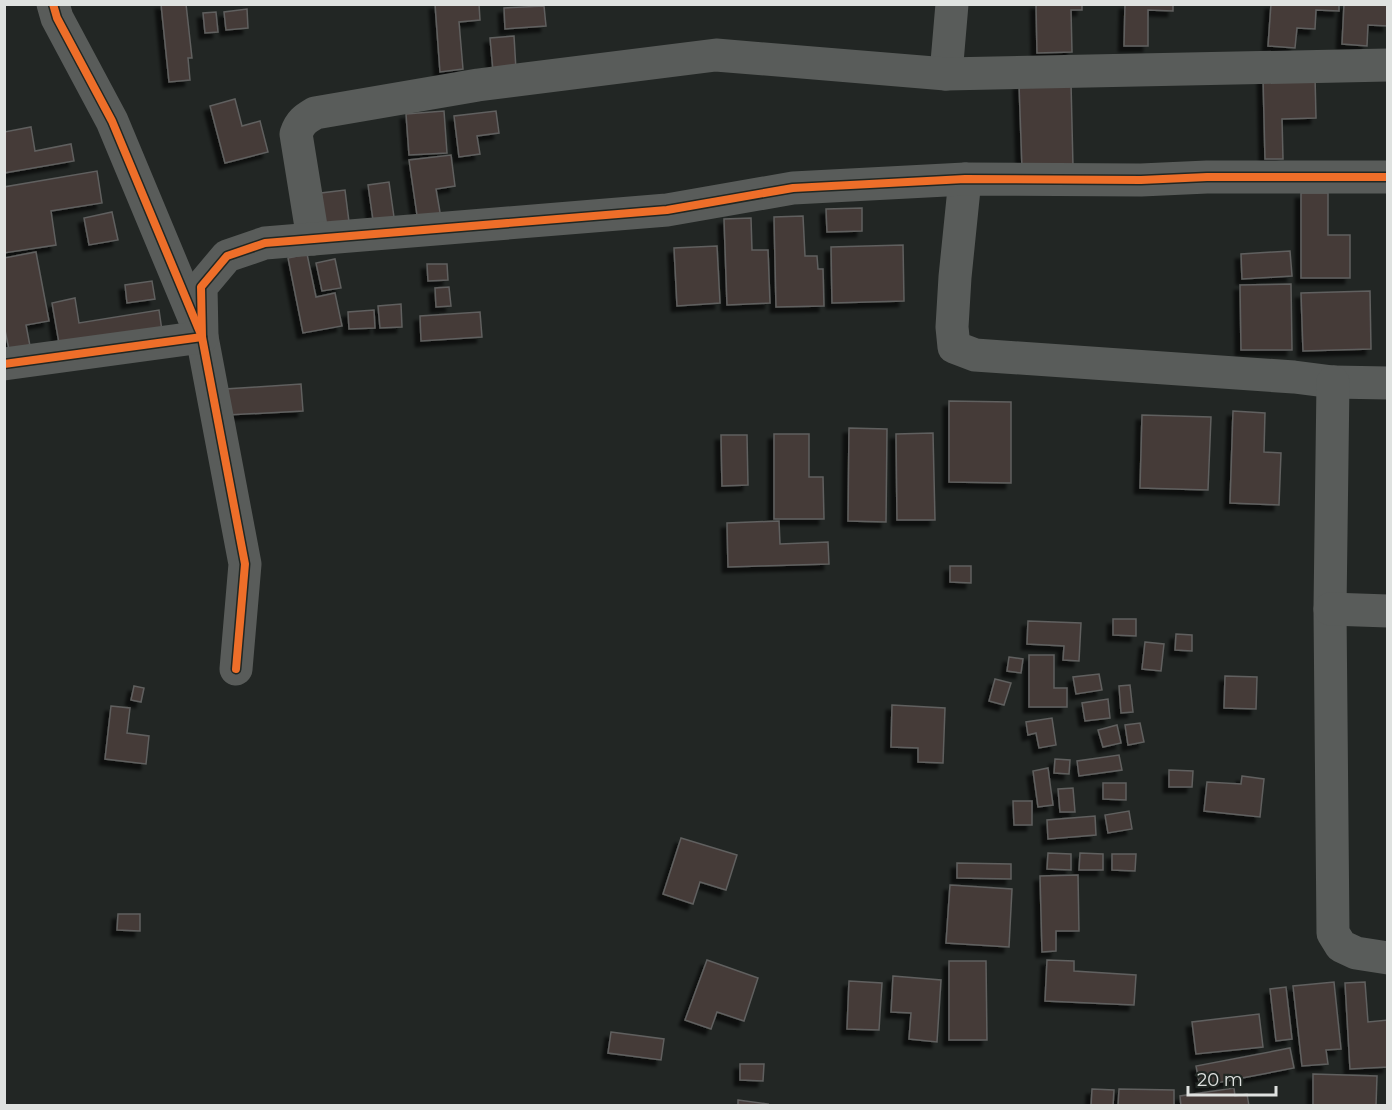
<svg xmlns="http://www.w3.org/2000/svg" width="1392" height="1110" viewBox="0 0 1392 1110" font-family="Montserrat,sans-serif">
	<defs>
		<filter id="shadow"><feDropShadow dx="-5.5" dy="5.5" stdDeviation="1.5" flood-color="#0009"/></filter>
	</defs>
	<rect width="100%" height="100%" fill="#222624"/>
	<g fill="#453a39" stroke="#60605f" stroke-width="1.5" filter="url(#shadow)">
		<path d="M 161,4 L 186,4 L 192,58 L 188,58 L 190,80 L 169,82 Z"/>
		<path d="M 435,4 L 479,4 L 480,20 L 459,22 L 463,69 L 440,72 Z"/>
		<path d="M 1036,4 L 1082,4 L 1082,10 L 1071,10 L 1072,52 L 1037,53 Z"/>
		<path d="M 1125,4 L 1173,4 L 1173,11 L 1148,10 L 1148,46 L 1124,46 Z"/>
		<path d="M 1271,4 L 1339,4 L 1339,11 L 1316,10 L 1315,29 L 1297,28 L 1295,48 L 1268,46 Z"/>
		<path d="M 1344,4 L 1388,4 L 1388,26 L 1368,25 L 1367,46 L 1342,44 Z"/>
		<path d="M 544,6 L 546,26 L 505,29 L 504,8 Z"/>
		<path d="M 247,9 L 248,28 L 226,30 L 224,12 Z"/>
		<path d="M 216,12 L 218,32 L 205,33 L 203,13 Z"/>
		<path d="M 514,36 L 516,70 L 493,71 L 490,38 Z"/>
		<path d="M 1315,76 L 1316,118 L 1282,119 L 1283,159 L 1265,159 L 1263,77 Z"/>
		<path d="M 1071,83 L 1073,167 L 1022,168 L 1019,84 Z"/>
		<path d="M 235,99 L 242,126 L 260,121 L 268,152 L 225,163 L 210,106 Z"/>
		<path d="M 444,111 L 447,153 L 409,155 L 406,114 Z"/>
		<path d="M 496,111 L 499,133 L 477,136 L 480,154 L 459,157 L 454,116 Z"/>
		<path d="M 31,127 L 35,151 L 71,144 L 74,161 L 4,173 L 4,132 Z"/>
		<path d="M 451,155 L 455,186 L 436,189 L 441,218 L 418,222 L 409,160 Z"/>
		<path d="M 97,171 L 102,203 L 51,211 L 56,245 L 4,253 L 4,187 Z"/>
		<path d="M 389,182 L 395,224 L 374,227 L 368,185 Z"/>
		<path d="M 345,190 L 350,230 L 327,234 L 321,193 Z"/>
		<path d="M 1301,193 L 1328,193 L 1328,235 L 1350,235 L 1350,278 L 1301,278 Z"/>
		<path d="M 862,208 L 862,231 L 827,232 L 826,209 Z"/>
		<path d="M 112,212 L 118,240 L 89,245 L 84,218 Z"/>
		<path d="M 803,216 L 805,256 L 817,256 L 818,269 L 823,269 L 824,306 L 776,307 L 774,217 Z"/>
		<path d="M 751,218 L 752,250 L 768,250 L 770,303 L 727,305 L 724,219 Z"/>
		<path d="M 903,245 L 904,301 L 832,303 L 831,247 Z"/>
		<path d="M 717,246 L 720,303 L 677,306 L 674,248 Z"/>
		<path d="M 1290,251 L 1292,276 L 1242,279 L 1241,254 Z"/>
		<path d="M 36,252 L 49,321 L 26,325 L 30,346 L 9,350 L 4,325 L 4,258 Z"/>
		<path d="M 307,254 L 316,297 L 335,293 L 342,326 L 303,333 L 288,258 Z"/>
		<path d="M 335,259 L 341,288 L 322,291 L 316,263 Z"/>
		<path d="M 427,264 L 447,264 L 448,280 L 428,281 Z"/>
		<path d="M 152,281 L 155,299 L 127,303 L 125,285 Z"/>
		<path d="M 1291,284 L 1292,350 L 1241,350 L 1240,285 Z"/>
		<path d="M 449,287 L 451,306 L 436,307 L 435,288 Z"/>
		<path d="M 1370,291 L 1371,349 L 1303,351 L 1301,293 Z"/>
		<path d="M 75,298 L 79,323 L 159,310 L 162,331 L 60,349 L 52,303 Z"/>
		<path d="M 401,304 L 402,327 L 380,328 L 378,306 Z"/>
		<path d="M 374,310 L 375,328 L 349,329 L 348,312 Z"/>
		<path d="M 480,312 L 482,337 L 421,341 L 420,316 Z"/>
		<path d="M 301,384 L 303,411 L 227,415 L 225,389 Z"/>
		<path d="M 949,401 L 1011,402 L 1011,483 L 949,482 Z"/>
		<path d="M 1233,411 L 1265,413 L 1264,452 L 1281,453 L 1279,505 L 1230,503 Z"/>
		<path d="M 1142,415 L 1211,417 L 1208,490 L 1140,488 Z"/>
		<path d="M 849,428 L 887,429 L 886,522 L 848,521 Z"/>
		<path d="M 933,433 L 935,520 L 897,520 L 896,434 Z"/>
		<path d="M 774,434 L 809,434 L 809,477 L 823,477 L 824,519 L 774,519 Z"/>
		<path d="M 721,435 L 747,435 L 748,485 L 722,486 Z"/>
		<path d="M 779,521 L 780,544 L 828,542 L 829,564 L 728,567 L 727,523 Z"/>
		<path d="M 950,566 L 971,566 L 971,583 L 950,582 Z"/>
		<path d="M 1113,619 L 1136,619 L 1136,636 L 1113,635 Z"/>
		<path d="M 1028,621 L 1081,623 L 1079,661 L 1063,660 L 1064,646 L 1027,644 Z"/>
		<path d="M 1176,634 L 1192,635 L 1192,651 L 1175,650 Z"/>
		<path d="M 1145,642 L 1164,644 L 1161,671 L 1142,669 Z"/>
		<path d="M 1029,655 L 1054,655 L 1054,688 L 1067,688 L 1067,707 L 1029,707 Z"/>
		<path d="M 1009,657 L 1023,659 L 1021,673 L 1007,671 Z"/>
		<path d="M 1099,674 L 1102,690 L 1076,694 L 1073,677 Z"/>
		<path d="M 1225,676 L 1257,677 L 1256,709 L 1224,708 Z"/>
		<path d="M 995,679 L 1011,683 L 1004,705 L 989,701 Z"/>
		<path d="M 1130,685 L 1133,712 L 1121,713 L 1119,686 Z"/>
		<path d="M 134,686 L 144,688 L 141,702 L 131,700 Z"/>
		<path d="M 1108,699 L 1110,718 L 1085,721 L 1082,703 Z"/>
		<path d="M 892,705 L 945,708 L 943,763 L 918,762 L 918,748 L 891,747 Z"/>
		<path d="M 111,706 L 130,708 L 127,733 L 149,736 L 146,764 L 105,759 Z"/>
		<path d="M 1052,718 L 1056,745 L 1039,748 L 1036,733 L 1028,735 L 1026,722 Z"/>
		<path d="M 1140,723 L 1144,742 L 1128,745 L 1125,725 Z"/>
		<path d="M 1117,725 L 1121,743 L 1103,747 L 1098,730 Z"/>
		<path d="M 1119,755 L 1122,770 L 1079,776 L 1077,761 Z"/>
		<path d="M 1055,759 L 1070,760 L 1069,774 L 1054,773 Z"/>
		<path d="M 1048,768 L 1053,805 L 1038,807 L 1033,771 Z"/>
		<path d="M 1169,770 L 1193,771 L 1192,787 L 1169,787 Z"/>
		<path d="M 1242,776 L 1264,779 L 1260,817 L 1204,811 L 1207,782 L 1241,784 Z"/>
		<path d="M 1103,783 L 1126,783 L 1126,800 L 1103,799 Z"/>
		<path d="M 1073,788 L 1075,812 L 1060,812 L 1058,789 Z"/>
		<path d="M 1013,801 L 1032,801 L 1032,825 L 1014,825 Z"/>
		<path d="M 1129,811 L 1132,829 L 1108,833 L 1105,815 Z"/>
		<path d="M 1095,816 L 1096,835 L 1048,839 L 1047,820 Z"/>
		<path d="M 681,838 L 737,855 L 726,890 L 700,882 L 693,904 L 663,894 Z"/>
		<path d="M 1048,853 L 1071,854 L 1071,870 L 1047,869 Z"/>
		<path d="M 1080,853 L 1103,854 L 1103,870 L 1079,870 Z"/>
		<path d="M 1112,854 L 1136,854 L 1135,871 L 1112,870 Z"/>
		<path d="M 957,863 L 1011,864 L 1011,879 L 957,878 Z"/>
		<path d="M 1078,875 L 1079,931 L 1056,931 L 1056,951 L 1042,952 L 1040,876 Z"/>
		<path d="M 950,885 L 1012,889 L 1009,947 L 946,943 Z"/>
		<path d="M 118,914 L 140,914 L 140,931 L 117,930 Z"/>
		<path d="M 707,960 L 758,978 L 744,1021 L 717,1012 L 711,1029 L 685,1020 Z"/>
		<path d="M 1047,960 L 1074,961 L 1074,971 L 1136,975 L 1134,1005 L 1045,1001 Z"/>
		<path d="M 949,961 L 986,961 L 987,1040 L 949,1040 Z"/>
		<path d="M 893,976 L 941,980 L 937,1042 L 909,1039 L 911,1013 L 891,1012 Z"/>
		<path d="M 849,981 L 882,983 L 879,1030 L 847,1029 Z"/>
		<path d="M 1334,982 L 1341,1049 L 1326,1050 L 1328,1064 L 1302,1066 L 1293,986 Z"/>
		<path d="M 1365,982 L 1368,1022 L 1388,1020 L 1388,1067 L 1350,1069 L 1345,983 Z"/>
		<path d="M 1286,987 L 1292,1039 L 1276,1041 L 1270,989 Z"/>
		<path d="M 1259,1014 L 1263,1047 L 1196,1054 L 1192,1022 Z"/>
		<path d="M 611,1032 L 664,1039 L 661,1060 L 608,1053 Z"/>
		<path d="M 1290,1048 L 1294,1068 L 1200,1086 L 1196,1066 Z"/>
		<path d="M 740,1064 L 764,1064 L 763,1081 L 740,1080 Z"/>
		<path d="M 1313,1074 L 1377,1076 L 1376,1106 L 1313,1106 Z"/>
		<path d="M 1234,1088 L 1235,1096 L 1247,1094 L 1249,1106 L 1181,1106 L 1180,1096 Z"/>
		<path d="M 1092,1089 L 1114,1090 L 1113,1106 L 1091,1106 Z"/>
		<path d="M 1119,1089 L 1174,1090 L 1174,1106 L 1118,1106 Z"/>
		<path d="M 738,1100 L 768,1104 L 767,1106 L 738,1106 Z"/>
	</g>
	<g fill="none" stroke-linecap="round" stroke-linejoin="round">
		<g stroke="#595c5a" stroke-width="33">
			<path d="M 53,4 L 57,18 L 112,121 L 202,337 L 245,564 L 236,669"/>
			<path d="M 946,74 L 952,4"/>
			<path d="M 965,179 L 955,277 L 952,327 L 954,347 L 975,355 L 1294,377 L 1333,382 L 1388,383"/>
			<path d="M 313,239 L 296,134 C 300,122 305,119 315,113 L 478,85 L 716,55 L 946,74 L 1388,65"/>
			<path d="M 4,364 L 202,337 L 201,287 L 227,256 L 265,243 L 667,210 L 793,188 L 965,179 L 1141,180 L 1207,177 L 1388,177"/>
			<path d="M 1333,382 L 1330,609 L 1333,933 L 1341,946 L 1356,953 L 1388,958"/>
			<path d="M 1330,609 L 1388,611"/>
		</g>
		<defs>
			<g id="cycleway">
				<path d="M 53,4 L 57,18 L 112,121 L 202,337 L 245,564 L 236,669"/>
				<path d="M 4,364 L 202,337 L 201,287 L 227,256 L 265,243 L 667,210 L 793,188 L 965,179 L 1141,180 L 1207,177 L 1388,177"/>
			</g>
		</defs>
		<use href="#cycleway" stroke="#212723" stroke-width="11"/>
		<use href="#cycleway" stroke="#ee6e29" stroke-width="8"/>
	</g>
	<rect width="1392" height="1110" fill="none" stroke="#dfe2e0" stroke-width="12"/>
	<path d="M1188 1086v9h88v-9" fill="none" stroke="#dfe2e0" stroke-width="3"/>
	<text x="1197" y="1086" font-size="18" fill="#dfe2e0" stroke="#212723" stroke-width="4.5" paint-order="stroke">20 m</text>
</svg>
